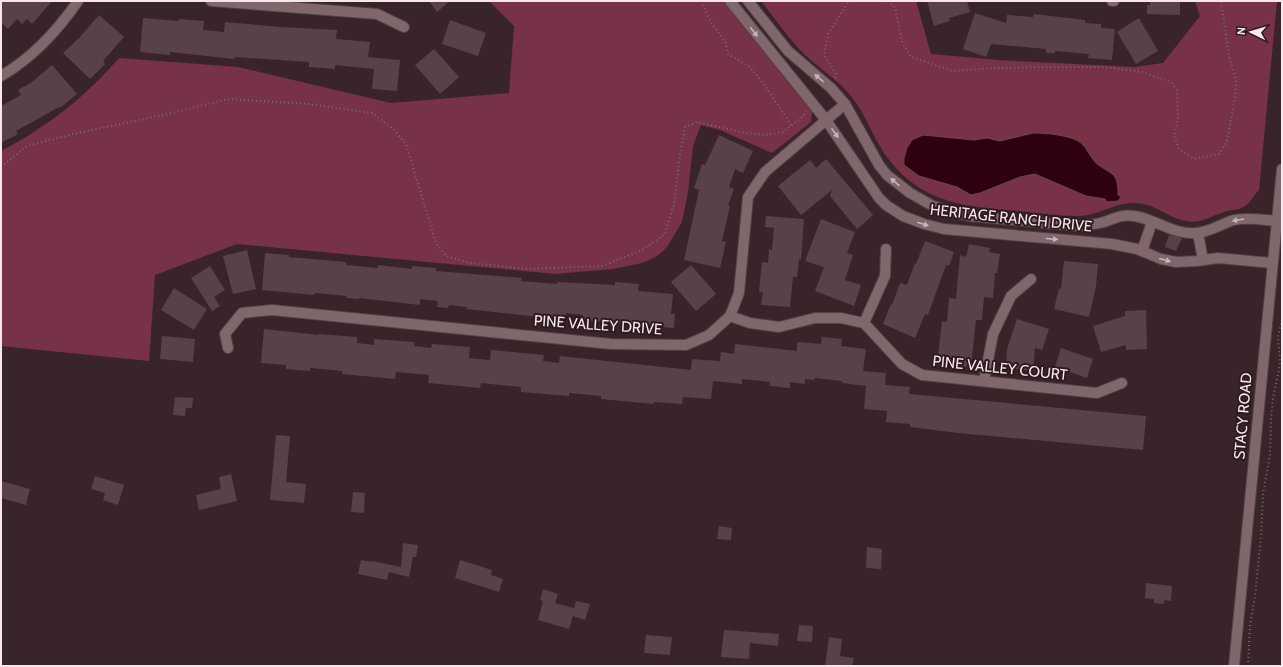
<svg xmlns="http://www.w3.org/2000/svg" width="1283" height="667" viewBox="0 0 1283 667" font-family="Cabin,sans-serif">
	<rect width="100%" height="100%" fill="#392429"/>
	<g fill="#773247">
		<path d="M 489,1 L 723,1 L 812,112 L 811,122 L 772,153 L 720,130 L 701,125 L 693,146 L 688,192 L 682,222 L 667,247 L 656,257 L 642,263 L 613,269 L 555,274 L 237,244 L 155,275 L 149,361 L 1,346 L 1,151 C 47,127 84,98 119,58 L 238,67 L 391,103 L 509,93 L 514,26 Z"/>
		<path d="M 761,1 L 916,1 L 931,54 L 999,60 L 1134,67 L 1163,63 L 1200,16 L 1195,1 L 1277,1 L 1259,190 C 1254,195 1250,203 1245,206 C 1240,210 1230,210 1224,212 C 1206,218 1199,226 1178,219 C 1162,213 1154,204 1135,203 C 1114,202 1097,217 1076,216 C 1057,216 1038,213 1019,211 C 968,207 924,204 890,161 C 874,141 867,116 851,96 C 838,80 820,69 805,55 C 789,39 775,19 761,1 Z"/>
	</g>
	<path fill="#2f0010" stroke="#6b4551" d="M 1033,133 C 1045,133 1072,135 1081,143 C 1087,148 1090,157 1096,163 C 1100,167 1113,173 1115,177 C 1118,182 1118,190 1118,195 L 1121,197 L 1118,201 L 1107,202 L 1105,199 L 1086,196 L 1035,174 L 1020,177 L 980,193 L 971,195 L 957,187 L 919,176 L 904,165 L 904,158 L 907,148 L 912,140 L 923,135 L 974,140 L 987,138 L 1000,141 Z"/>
	<g fill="#594247">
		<path d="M 1,1 L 52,1 L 32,24 L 27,19 L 22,24 L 17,19 L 8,29 L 1,22 Z"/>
		<path d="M 429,1 L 450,1 L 437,12 Z"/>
		<path d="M 927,1 L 967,1 L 970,12 L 949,18 L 950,21 L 934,26 Z"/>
		<path d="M 1150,1 L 1180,1 L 1180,15 L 1147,14 L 1147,5 L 1150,5 Z"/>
		<path d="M 975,13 L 1006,23 L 1007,15 L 1033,17 L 1034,14 L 1085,20 L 1085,23 L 1101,24 L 1101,28 L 1115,29 L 1112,60 L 1088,58 L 1089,54 L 1055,51 L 1055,53 L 1046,53 L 1046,49 L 991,44 L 986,57 L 963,49 Z"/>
		<path d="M 99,15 L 124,37 L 103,61 L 105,64 L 90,79 L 63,53 L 79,38 Z"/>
		<path d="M 143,18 L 178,21 L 179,19 L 204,21 L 203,30 L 224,32 L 225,22 L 279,27 L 337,30 L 336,39 L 370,42 L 368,57 L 400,60 L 397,91 L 372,89 L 374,69 L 335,65 L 335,69 L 309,67 L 309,62 L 235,57 L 234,59 L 170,52 L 170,55 L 140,52 Z"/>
		<path d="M 1139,18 L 1158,51 L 1136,64 L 1117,32 Z"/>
		<path d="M 450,20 L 486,33 L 478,56 L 442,44 Z"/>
		<path d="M 434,49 L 459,77 L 440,94 L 415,65 Z"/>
		<path d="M 52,65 L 77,94 L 60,108 L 59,107 L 16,131 L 18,134 L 1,143 L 1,106 L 21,95 L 18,90 L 32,82 Z"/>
		<path d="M 719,135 L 753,151 L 743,173 L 735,169 L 729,187 L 734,189 L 728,206 L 730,206 L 722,241 L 726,242 L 720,268 L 684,260 L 699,190 L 694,188 L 702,164 L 705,165 Z"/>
		<path d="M 826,159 L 873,215 L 857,229 L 830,196 L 832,190 L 801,215 L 778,186 L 810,160 L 816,168 Z"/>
		<path d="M 766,216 L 804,219 L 801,260 L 799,259 L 797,277 L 793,277 L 790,307 L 761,305 L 763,292 L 759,292 L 762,262 L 768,263 L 769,249 L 772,250 L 774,228 L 765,227 Z"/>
		<path d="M 821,219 L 855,232 L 847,253 L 853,255 L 845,280 L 861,285 L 854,306 L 815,291 L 824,267 L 805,261 Z"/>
		<path d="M 1169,235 L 1182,238 L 1176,251 L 1165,247 Z"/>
		<path d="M 925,241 L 954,252 L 949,266 L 946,265 L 928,315 L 925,314 L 915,338 L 883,324 L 891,304 L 892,305 L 900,283 L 907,285 L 915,263 L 916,264 Z"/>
		<path d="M 969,244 L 990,248 L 989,252 L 1000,254 L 997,273 L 995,273 L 993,298 L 984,297 L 982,320 L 976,320 L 971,367 L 937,364 L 942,321 L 947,322 L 949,298 L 956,299 L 960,255 L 966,257 Z"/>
		<path d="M 247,250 L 256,289 L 233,294 L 223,256 Z"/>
		<path d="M 265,253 L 289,255 L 289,257 L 346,262 L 346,265 L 378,268 L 378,265 L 412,269 L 412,266 L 436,268 L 436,271 L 522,278 L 521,281 L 557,284 L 557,282 L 615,285 L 615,282 L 639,284 L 638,291 L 673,294 L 671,314 L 675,314 L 674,328 L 583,320 L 583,315 L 566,313 L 566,320 L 466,309 L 467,307 L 449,305 L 448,308 L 437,307 L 438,301 L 420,299 L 420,305 L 359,298 L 359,299 L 346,298 L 347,296 L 315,293 L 314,295 L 262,290 Z"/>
		<path d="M 1064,261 L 1098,264 L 1096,286 L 1089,317 L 1054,309 L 1059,288 L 1061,289 Z"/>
		<path d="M 691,265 L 716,294 L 696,311 L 671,282 Z"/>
		<path d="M 210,266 L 225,290 L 214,297 L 220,306 L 212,311 L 191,278 Z"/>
		<path d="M 174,288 L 207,309 L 194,330 L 161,310 Z"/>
		<path d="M 1146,310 L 1147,349 L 1126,350 L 1126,345 L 1101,352 L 1093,326 L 1125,316 L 1125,311 Z"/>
		<path d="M 1017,319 L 1049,329 L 1042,350 L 1035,348 L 1033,371 L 1006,368 L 1007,349 Z"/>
		<path d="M 264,329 L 318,335 L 318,334 L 357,337 L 357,343 L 374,345 L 374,339 L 414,342 L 414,346 L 431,348 L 432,344 L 470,347 L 469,358 L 490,360 L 491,350 L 544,355 L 543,361 L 559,363 L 560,356 L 691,370 L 692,359 L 720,361 L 721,352 L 734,354 L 735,344 L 797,351 L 797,342 L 821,344 L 822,337 L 842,339 L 841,346 L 866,349 L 863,371 L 886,373 L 885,385 L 910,387 L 909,394 L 1146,416 L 1143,450 L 958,433 L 910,427 L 910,424 L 886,422 L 887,411 L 864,409 L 866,386 L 842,383 L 842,381 L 815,378 L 814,380 L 805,379 L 805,384 L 790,382 L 790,388 L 770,386 L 770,382 L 742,379 L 742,384 L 713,381 L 711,399 L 683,397 L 682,404 L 654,402 L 654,404 L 601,399 L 601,396 L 569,393 L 569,396 L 521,392 L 521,387 L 481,383 L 480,388 L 428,383 L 429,375 L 396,372 L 395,379 L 342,374 L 342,371 L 310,368 L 310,371 L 286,369 L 286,365 L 261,363 Z"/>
		<path d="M 162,336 L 195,339 L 193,362 L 160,359 Z"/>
		<path d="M 1061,348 L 1093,359 L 1087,378 L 1055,367 Z"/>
		<path d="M 175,397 L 193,398 L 192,408 L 186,408 L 185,416 L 173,415 Z"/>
		<path d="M 276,435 L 290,436 L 286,482 L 306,484 L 304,503 L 270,500 Z"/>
		<path d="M 231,474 L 237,501 L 199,510 L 196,495 L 221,489 L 219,477 Z"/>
		<path d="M 95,476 L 124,485 L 118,505 L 103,500 L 105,493 L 91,489 Z"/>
		<path d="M 1,481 L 30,489 L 26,505 L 1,498 Z"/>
		<path d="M 353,492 L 365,493 L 364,513 L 351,512 Z"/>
		<path d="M 719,526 L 732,528 L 731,540 L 717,539 Z"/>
		<path d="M 403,543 L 418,545 L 416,557 L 413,557 L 409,577 L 389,572 L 387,580 L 358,574 L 361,560 L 372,562 L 372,561 L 401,567 Z"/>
		<path d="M 867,547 L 882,549 L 881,569 L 866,568 Z"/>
		<path d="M 460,560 L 492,570 L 491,575 L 503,579 L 499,592 L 455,578 Z"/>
		<path d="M 1146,583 L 1172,586 L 1171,601 L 1164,600 L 1164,604 L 1154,603 L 1154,599 L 1145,598 Z"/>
		<path d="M 543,589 L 558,594 L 555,603 L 574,608 L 576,601 L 590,604 L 585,620 L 573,616 L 569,629 L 538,620 L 543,601 L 540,600 Z"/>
		<path d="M 799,625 L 813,626 L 812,642 L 797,641 Z"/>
		<path d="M 724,630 L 779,634 L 778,646 L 750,643 L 749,659 L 721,657 Z"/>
		<path d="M 646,635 L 672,637 L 670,655 L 644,653 Z"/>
		<path d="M 829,637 L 842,639 L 840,656 L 854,658 L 852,666 L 825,666 Z"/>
	</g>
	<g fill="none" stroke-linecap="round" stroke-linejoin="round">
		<defs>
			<g id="minor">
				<path d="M 211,1 L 377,14 L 404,27"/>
				<path d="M 730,1 L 826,120 L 879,198 L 886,205 L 903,216 L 924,224 L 944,229 L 1112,244 L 1137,249 L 1161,259 L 1176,262 L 1197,261 L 1218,258 L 1272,263"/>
				<path d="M 748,1 L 788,51 L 831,88 L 845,104 L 879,165 L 887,175 L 910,193 L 933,206 L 956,213 L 970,216 L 1077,226 C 1086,226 1096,224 1104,222 C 1115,218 1123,214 1134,216 C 1155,219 1174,235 1196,233 C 1210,232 1221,224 1234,220 C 1248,217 1263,220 1277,221"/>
				<path d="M 1112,1 L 1114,1"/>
				<path d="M 1,76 C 32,58 58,30 78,1"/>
				<path d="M 1198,233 L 1203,260"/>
				<path d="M 1142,251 L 1152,222"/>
				<path d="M 730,316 L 750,323 L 779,327 L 815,318 L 841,318 L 864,323 L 902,364 L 922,375 L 1097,393 L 1122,383"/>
				<path d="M 864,323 L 885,276 L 886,249"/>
				<path d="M 228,348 L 225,334 L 242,313 L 272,310 L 611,344 L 686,345 L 709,335 L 730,316 L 739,293 L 748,197 L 765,172 L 845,104"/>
				<path d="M 984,381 L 993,334 L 1011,296 L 1031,279"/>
			</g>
			<path id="secondary" d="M 1234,666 L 1282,169"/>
		</defs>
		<use href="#minor" stroke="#534146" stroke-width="12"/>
		<use href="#secondary" stroke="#534146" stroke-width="12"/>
		<g stroke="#7c696e" stroke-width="2" stroke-dasharray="1 3" stroke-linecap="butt">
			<path d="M 701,1 L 711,22 L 726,43 L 728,54 L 750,67 L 766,87 L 791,125"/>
			<path d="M 888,1 L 895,7 L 902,42 L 911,57 L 953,71 L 995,68 L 1049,67 L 1103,67 L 1142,72 L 1171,82 L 1177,90 L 1178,118 L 1174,136 L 1179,149 L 1194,159 L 1219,154 L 1227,141 L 1235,97 L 1236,80 L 1229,56 L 1221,1"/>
			<path d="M 835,78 L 836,74 L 824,55 L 828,34 L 849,1"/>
			<path d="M 1,167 L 27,146 L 73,134 L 172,113 L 228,99 L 308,104 L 372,113 L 393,129 L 406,144 L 436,243 L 446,256 L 470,263 L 528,269 L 602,266 L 642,250 L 665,234 L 674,204 L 680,154 L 685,127 L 697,122 L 746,133 L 766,135 L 783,132 L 801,118 L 807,112"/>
			<path d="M 1248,666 L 1250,625 L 1255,596 L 1261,537 L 1263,494 L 1270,455 L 1271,418 L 1273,398 L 1279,370 L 1280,361 L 1278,337 L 1282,319"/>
		</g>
		<use href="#minor" stroke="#80676c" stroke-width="10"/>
		<use href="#secondary" stroke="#80676c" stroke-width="10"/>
	</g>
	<defs><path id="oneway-solid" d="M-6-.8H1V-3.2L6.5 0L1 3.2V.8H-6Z"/></defs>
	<g fill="#c7b4b8">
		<use href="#oneway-solid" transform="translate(754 32) rotate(52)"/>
		<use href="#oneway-solid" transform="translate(819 78) rotate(-140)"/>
		<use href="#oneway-solid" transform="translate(835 133) rotate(54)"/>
		<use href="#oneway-solid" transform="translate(895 182) rotate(-139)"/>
		<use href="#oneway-solid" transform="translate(1238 220) rotate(170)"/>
		<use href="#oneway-solid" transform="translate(923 224) rotate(17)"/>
		<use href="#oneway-solid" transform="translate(1052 239) rotate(5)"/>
		<use href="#oneway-solid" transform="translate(1165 260) rotate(15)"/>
	</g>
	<g text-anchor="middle" stroke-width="4" stroke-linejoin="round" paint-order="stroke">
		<g font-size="15" fill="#f6e7ea" stroke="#2f1a20">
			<text transform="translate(1011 218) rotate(6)" y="5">HERITAGE RANCH DRIVE</text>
			<text transform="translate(598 325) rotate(4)" y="5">PINE VALLEY DRIVE</text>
			<text transform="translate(1000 368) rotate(6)" y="5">PINE VALLEY COURT</text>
			<text transform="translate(1243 416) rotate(-85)" y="5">STACY ROAD</text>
		</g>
	</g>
	<rect width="1283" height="667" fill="none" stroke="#f6e7ea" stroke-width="4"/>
	<g transform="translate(1251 32) rotate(275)" stroke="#2f1a20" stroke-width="3" paint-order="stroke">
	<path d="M0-3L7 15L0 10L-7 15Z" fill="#f6e7ea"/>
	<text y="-6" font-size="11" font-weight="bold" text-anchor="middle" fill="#f6e7ea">N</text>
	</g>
</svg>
